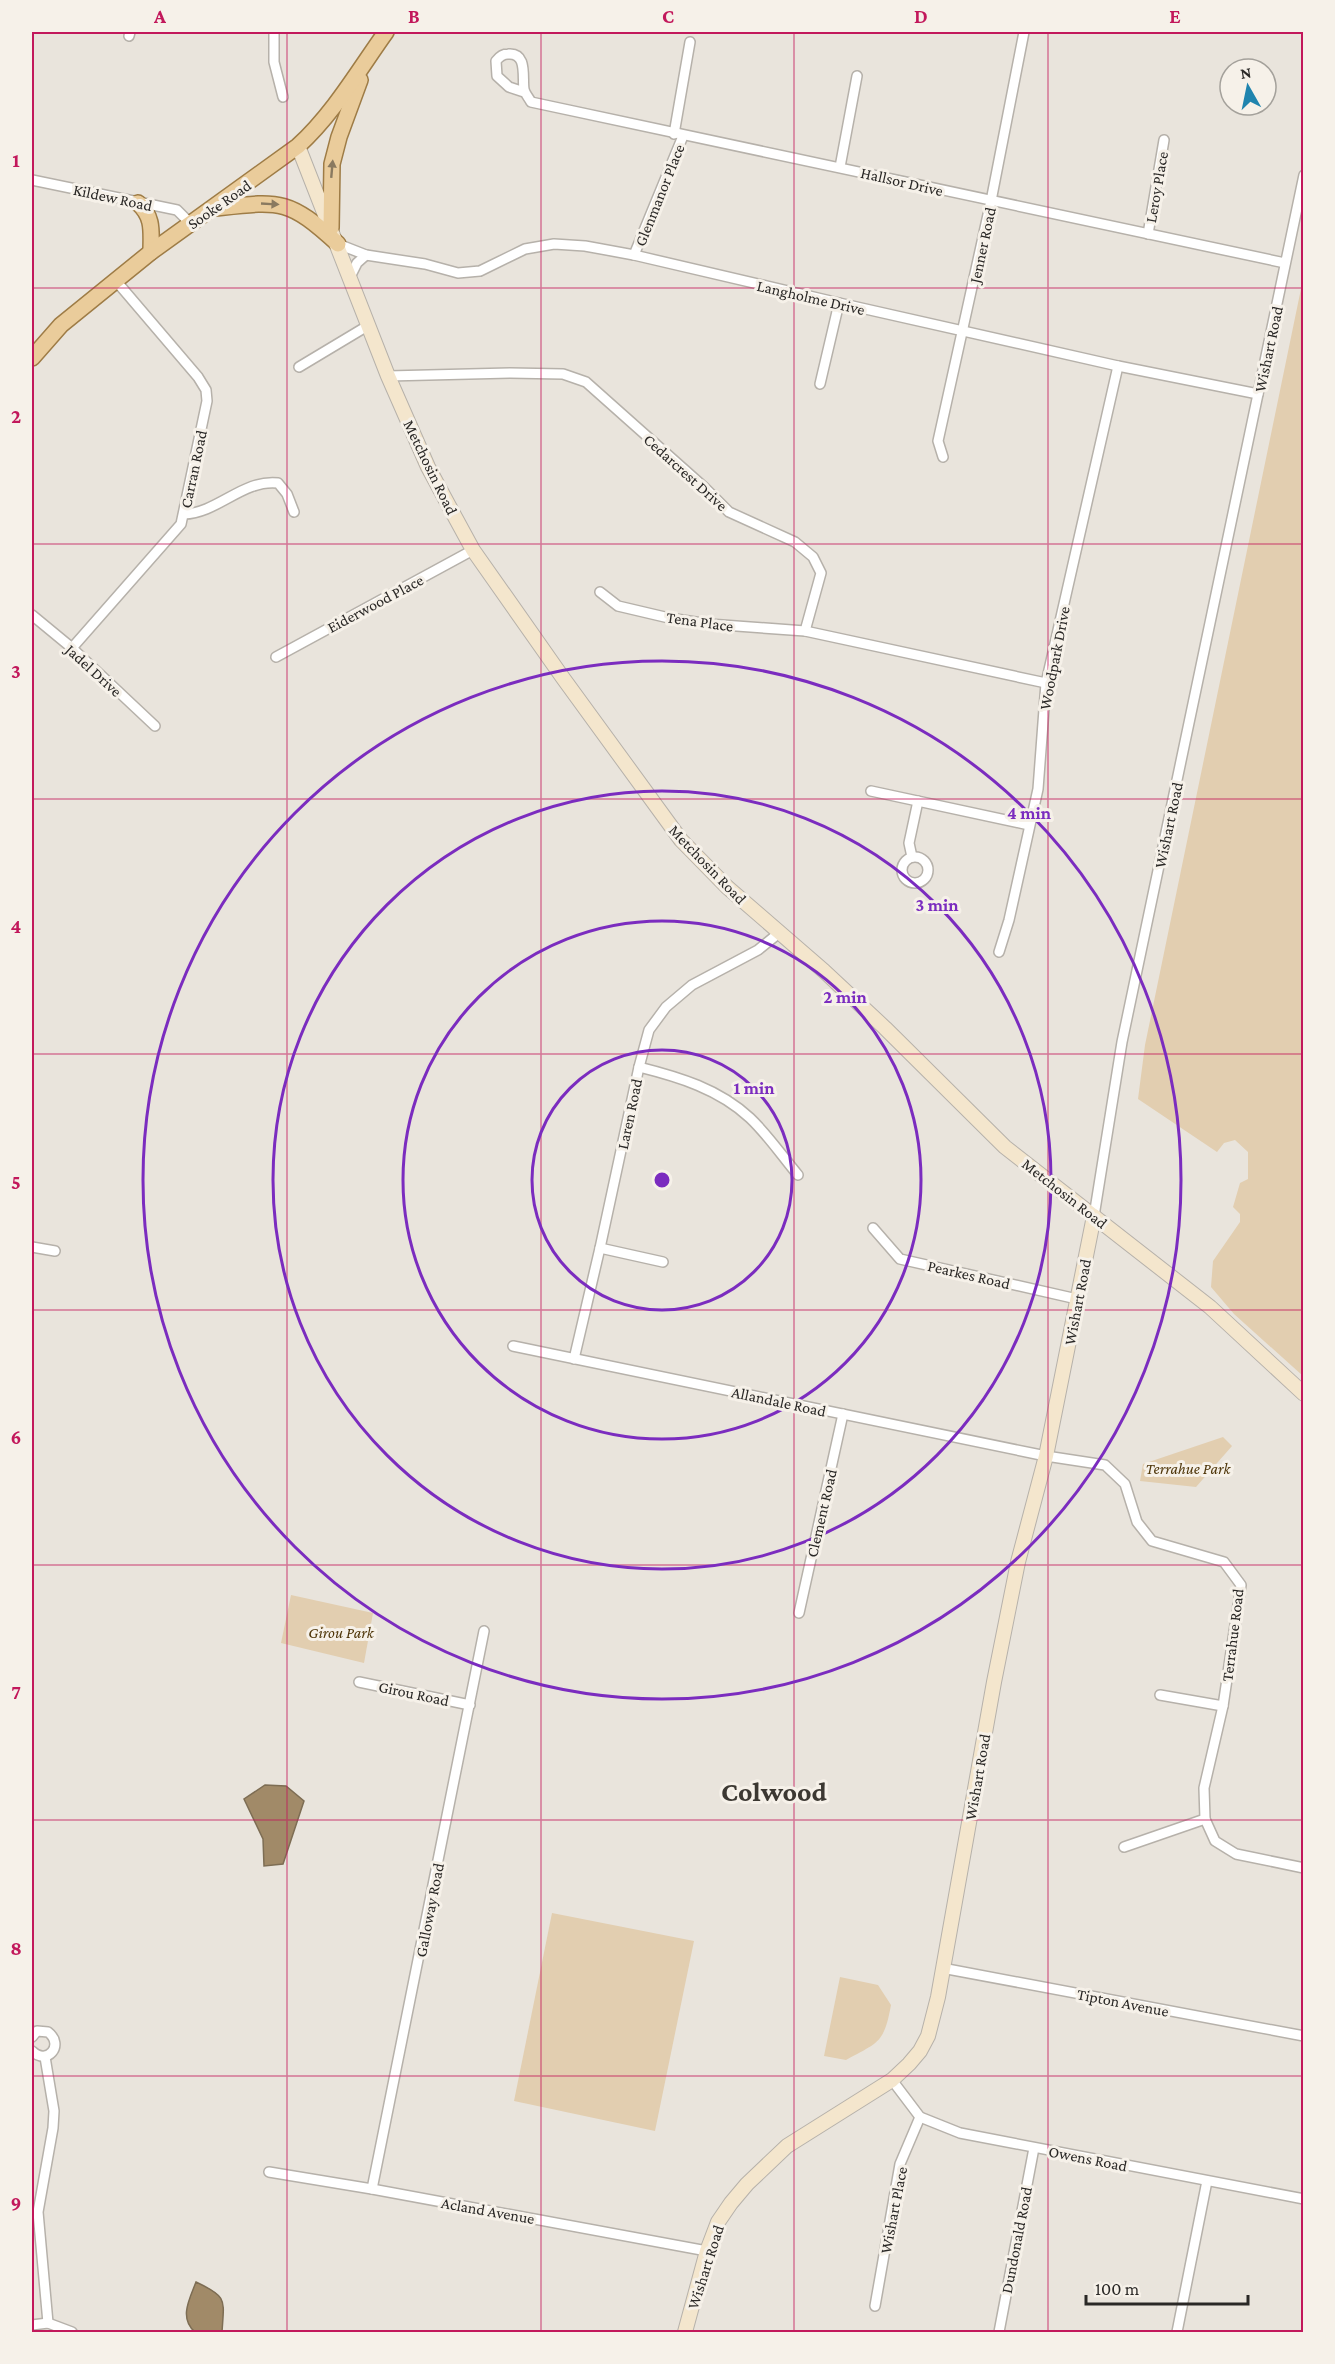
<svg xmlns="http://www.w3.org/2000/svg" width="1335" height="2364" viewBox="0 0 1335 2364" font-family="'Crimson Pro',serif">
	<rect width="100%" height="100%" fill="#e9e4dc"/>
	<g fill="#e2ceb0">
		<path d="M 1303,279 L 1303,1376 L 1234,1314 L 1211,1287 L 1213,1261 L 1240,1222 L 1240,1214 L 1233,1207 L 1240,1183 L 1248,1179 L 1248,1152 L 1235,1140 L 1224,1143 L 1217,1152 L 1138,1099 L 1145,1045 Z"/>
		<path d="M 1223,1437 L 1232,1446 L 1196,1487 L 1140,1481 L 1143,1464 Z"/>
		<path d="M 291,1595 L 373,1613 L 364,1663 L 281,1643 Z"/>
		<path d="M 552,1913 L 694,1941 L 655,2131 L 514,2101 Z"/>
		<path d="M 840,1977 L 878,1985 L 891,2005 C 884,2043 879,2042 846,2060 L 824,2056 Z"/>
	</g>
	<g fill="#a18a68" stroke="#7d6d54" stroke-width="1.5">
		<path d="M 265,1785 L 286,1786 L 304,1801 L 283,1864 L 264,1866 L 263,1839 L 244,1799 Z"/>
		<path d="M 196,2282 C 228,2297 224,2299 222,2332 L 195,2332 C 179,2318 189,2300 196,2282 Z"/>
	</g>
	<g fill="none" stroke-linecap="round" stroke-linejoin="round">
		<defs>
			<g id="street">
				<path d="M 274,32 L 274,62 L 283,97"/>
				<path d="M 129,36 L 130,32"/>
				<path d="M 524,92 L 509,87 L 497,76 L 496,61 C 499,57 503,54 508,54 C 528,52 522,78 524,89 C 525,94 529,98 531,102 L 1285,263"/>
				<path d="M 674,134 L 690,42"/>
				<path d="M 840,167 L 857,76"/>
				<path d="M 32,180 L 177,210 L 190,223"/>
				<path d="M 1148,234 L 1164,140"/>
				<path d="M 338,244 L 366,255 L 425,264 L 458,273 L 480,271 L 525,249 L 554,244 L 585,246 L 634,255 L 839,303 L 1118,366 L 1258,394"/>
				<path d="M 634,255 L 683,136"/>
				<path d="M 350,277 L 357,263 L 366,255"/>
				<path d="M 299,367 L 369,325"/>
				<path d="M 388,376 L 510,373 L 563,374 L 586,382 L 704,487 L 729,512 L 795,542 L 813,557 L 821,573 L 805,631"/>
				<path d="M 820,384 L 839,303"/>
				<path d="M 943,457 L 938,441 L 991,201 L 1024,32"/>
				<path d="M 184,514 C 218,513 243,479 278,483 L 287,494 L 294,512"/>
				<path d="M 600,592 L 618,606 L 669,618 L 709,624 L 805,631 L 1046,683"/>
				<path d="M 32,615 L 72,648 L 155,726"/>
				<path d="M 72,648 L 181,524 L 207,401 L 206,390 L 198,377 L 117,282"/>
				<path d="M 276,657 L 473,550"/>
				<path d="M 871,791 L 1029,825"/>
				<circle cx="915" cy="870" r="13"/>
				<path d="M 912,857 L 909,843 L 918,801"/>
				<path d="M 999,952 L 1009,920 L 1038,789 L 1046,683 L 1118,366"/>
				<path d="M 639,1067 C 679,1077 719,1089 750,1118 C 768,1135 782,1156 798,1175"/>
				<path d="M 1094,1216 L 1122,1042 L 1304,175"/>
				<path d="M 873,1228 L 900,1259 L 1077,1299"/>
				<path d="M 32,1247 L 55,1251"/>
				<path d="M 600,1248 L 663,1262"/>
				<path d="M 513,1346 L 1046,1456 L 1105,1465 L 1125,1484 L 1137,1522 L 1152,1541 L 1224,1562 L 1241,1585 L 1223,1706 L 1204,1788 L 1205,1819 L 1215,1841 L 1236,1854 L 1304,1868"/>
				<path d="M 574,1359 L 600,1248 L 639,1067 L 649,1030 L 666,1007 L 692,985 L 758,950 L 779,933"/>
				<path d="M 799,1613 L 843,1414"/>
				<path d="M 359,1682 L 470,1705"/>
				<path d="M 1160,1695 L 1223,1706"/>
				<path d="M 1124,1847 L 1205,1819"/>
				<path d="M 942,1968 L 1304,2036"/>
				<path d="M 32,2037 L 37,2031 L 48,2032 C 65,2045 47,2066 32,2051"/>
				<path d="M 45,2057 L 54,2111 L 53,2128 L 38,2212 L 48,2323"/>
				<path d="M 892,2080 L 920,2117 L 960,2133 L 1304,2199"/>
				<path d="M 269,2172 L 372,2189 L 707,2251"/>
				<path d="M 372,2189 L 484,1631"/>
				<path d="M 875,2306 L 900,2164 L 920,2117"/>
				<path d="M 32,2325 L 48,2323 L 72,2332"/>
				<path d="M 999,2332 L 1034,2148"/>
				<path d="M 1177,2332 L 1207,2181"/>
			</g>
			<g id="secondary">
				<path d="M 298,146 L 388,376 L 428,467 L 449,506 L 473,550 L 563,678 L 681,840 L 727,887 L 824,971 L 885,1028 L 1005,1147 L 1210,1307 L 1304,1394"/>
				<path d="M 685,2332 L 707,2251 L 718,2222 L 731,2203 L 747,2184 L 787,2146 L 892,2080 L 909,2064 L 920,2051 L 928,2036 L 938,1997 L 994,1682 L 1018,1562 L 1046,1456 L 1094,1216"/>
			</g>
			<g id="primary">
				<path d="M 138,203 C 154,217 151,232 151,252"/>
				<path d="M 215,208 C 280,201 288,198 338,244"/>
				<path d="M 331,228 L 332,164 L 339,137 L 360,80"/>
				<path d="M 32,358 L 61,325 L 151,252 L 298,146 C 334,113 358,71 386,32"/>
			</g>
		</defs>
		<use href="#street" stroke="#b6b1aa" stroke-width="12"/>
		<use href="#secondary" stroke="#b6b1aa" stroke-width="16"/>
		<use href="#primary" stroke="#9e7c46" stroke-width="18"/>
		<use href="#street" stroke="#fff" stroke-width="9"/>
		<use href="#secondary" stroke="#f4e6cd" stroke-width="14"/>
		<use href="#primary" stroke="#eacc9b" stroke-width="15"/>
	</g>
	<defs><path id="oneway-solid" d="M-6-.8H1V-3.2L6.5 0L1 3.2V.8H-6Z" transform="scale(1.5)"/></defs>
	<g fill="#8a7a60">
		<use href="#oneway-solid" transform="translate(332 169) rotate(-85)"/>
		<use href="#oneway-solid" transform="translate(270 204) rotate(3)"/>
	</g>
	<path fill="none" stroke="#c2185b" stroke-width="1.5" stroke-opacity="0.55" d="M 287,32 L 287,2332M 541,32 L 541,2332M 794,32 L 794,2332M 1048,32 L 1048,2332M 32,288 L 1304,288M 32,544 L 1304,544M 32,799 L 1304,799M 32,1054 L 1304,1054M 32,1310 L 1304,1310M 32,1565 L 1304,1565M 32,1820 L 1304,1820M 32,2076 L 1304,2076"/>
	<g fill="none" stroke="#7b2cbf" stroke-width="3">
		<circle cx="662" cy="1180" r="130"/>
		<circle cx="662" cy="1180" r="259"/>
		<circle cx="662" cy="1180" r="389"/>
		<circle cx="662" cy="1180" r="519"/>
	</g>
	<g text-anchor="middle" stroke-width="6" stroke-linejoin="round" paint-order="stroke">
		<g font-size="16" fill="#2a2826" stroke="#f6f1e9">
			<text transform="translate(902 181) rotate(13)" y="6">Hallsor Drive</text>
			<text transform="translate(1156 187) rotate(-80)" y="6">Leroy Place</text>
			<text transform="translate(659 195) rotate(-68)" y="6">Glenmanor Place</text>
			<text transform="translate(113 197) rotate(12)" y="6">Kildew Road</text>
			<text transform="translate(219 204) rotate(-35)" y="6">Sooke Road</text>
			<text transform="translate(982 245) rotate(-78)" y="6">Jenner Road</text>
			<text transform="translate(811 297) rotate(13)" y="6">Langholme Drive</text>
			<text transform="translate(1268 349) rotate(-78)" y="6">Wishart Road</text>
			<text transform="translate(431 467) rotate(64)" y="6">Metchosin Road</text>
			<text transform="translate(193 469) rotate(-78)" y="6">Carran Road</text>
			<text transform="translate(686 472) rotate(42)" y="6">Cedarcrest Drive</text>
			<text transform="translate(375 603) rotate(-28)" y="6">Eiderwood Place</text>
			<text transform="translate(700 621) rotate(8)" y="6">Tena Place</text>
			<text transform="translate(1054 658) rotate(-79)" y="6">Woodpark Drive</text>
			<text transform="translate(94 670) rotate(42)" y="6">Jadel Drive</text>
			<text transform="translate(1168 825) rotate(-78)" y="6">Wishart Road</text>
			<text transform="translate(708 864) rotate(46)" y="6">Metchosin Road</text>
			<text transform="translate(629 1114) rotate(-78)" y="6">Laren Road</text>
			<text transform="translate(1065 1193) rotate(38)" y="6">Metchosin Road</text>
			<text transform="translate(969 1274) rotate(13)" y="6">Pearkes Road</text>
			<text transform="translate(1077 1302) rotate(-79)" y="6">Wishart Road</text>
			<text transform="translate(779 1401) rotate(12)" y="6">Allandale Road</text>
			<text transform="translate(821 1513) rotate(-77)" y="6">Clement Road</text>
			<text transform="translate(1232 1635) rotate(-83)" y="6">Terrahue Road</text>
			<text transform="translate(414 1693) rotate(12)" y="6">Girou Road</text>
			<text transform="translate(977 1777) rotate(-80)" y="6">Wishart Road</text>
			<text transform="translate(429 1910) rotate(-79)" y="6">Galloway Road</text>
			<text transform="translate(1123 2002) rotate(11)" y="6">Tipton Avenue</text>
			<text transform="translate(1088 2158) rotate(11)" y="6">Owens Road</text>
			<text transform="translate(488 2210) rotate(10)" y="6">Acland Avenue</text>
			<text transform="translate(893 2210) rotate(-79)" y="6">Wishart Place</text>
			<text transform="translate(1016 2240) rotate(-79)" y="6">Dundonald Road</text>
			<text transform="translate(705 2267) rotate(-72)" y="6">Wishart Road</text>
		</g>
		<g font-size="16" font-style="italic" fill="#4e3508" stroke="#f6f1e9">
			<text x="1188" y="1474">Terrahue Park</text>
			<text x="341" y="1638">Girou Park</text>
		</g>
		<g font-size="28" font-weight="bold" fill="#3c3832" stroke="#f6f1e9">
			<text x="774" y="1801">Colwood</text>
		</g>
	</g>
	<circle cx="662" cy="1180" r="9" fill="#7b2cbf" stroke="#f6f1e9" stroke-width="3"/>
	<g font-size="18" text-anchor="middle" font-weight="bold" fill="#7b2cbf" stroke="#f6f1e9" stroke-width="6" stroke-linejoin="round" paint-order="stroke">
		<text x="1029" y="819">4 min</text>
		<text x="937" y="911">3 min</text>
		<text x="845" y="1003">2 min</text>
		<text x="754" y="1094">1 min</text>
	</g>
	<rect width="1335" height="2364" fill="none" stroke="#f6f1e9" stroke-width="66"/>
	<g transform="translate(1248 87) rotate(351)"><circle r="28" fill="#f6f1e9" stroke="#a4a19b" stroke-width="1.5"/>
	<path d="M0-4.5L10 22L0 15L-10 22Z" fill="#1f84ae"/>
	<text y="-9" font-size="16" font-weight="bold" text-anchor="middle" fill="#2a2826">N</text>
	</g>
	<path d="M1086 2295v9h162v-9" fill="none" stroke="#2a2826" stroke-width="3"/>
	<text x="1095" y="2295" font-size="18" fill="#2a2826" stroke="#f6f1e9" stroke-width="4.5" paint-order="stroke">100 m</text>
	<rect x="33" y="33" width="1269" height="2298" fill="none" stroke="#c2185b" stroke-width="2"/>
	<g font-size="20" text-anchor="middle" font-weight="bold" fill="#c2185b">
		<text x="160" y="23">A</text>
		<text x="414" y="23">B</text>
		<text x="668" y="23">C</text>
		<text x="921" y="23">D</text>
		<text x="1175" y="23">E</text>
		<text x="16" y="167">1</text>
		<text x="16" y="423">2</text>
		<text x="16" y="678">3</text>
		<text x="16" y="933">4</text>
		<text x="16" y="1189">5</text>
		<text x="16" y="1444">6</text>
		<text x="16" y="1699">7</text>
		<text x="16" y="1955">8</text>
		<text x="16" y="2210">9</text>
	</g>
</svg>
